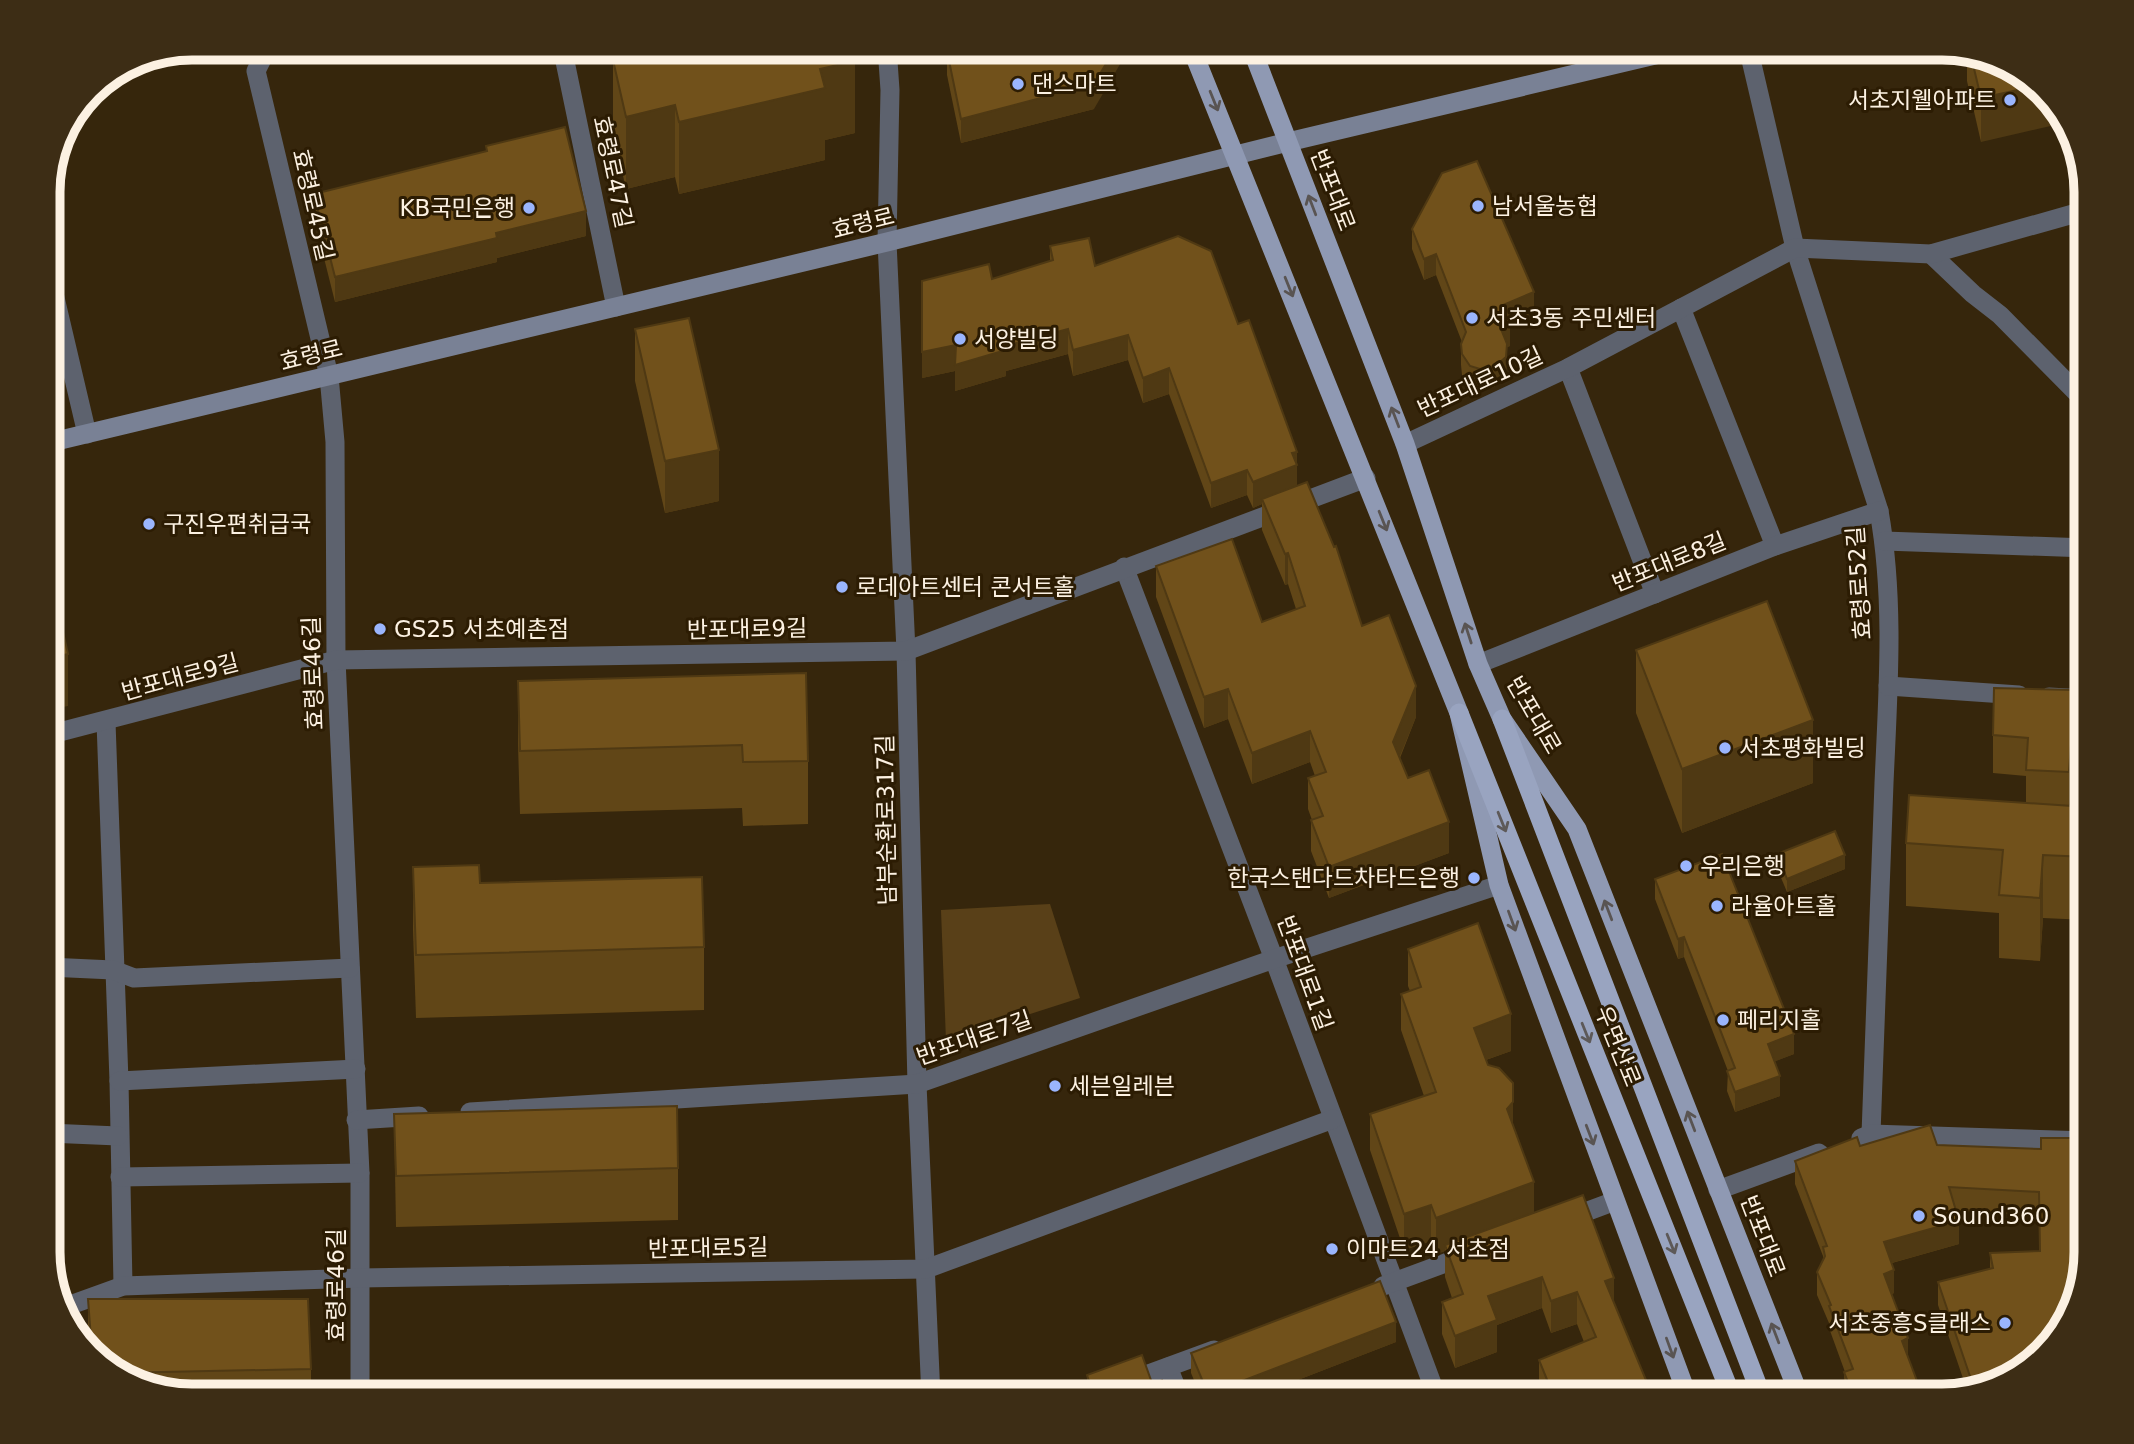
<svg xmlns="http://www.w3.org/2000/svg" width="2134" height="1444" viewBox="0 0 2134 1444" font-family="'DejaVu Sans','Noto Sans KR',sans-serif">
	<rect width="100%" height="100%" fill="#36260c"/>
	<path fill="#594018" d="M 1050,904 L 1080,998 L 946,1041 L 941,910 Z"/>
	<g fill="none" stroke-linecap="round" stroke-linejoin="round">
		<g stroke="#5d626e" stroke-width="19">
			<path d="M 268,47 L 256,71 L 329,376 L 335,442 L 336,660 L 360,1173 L 360,1397"/>
			<path d="M 562,47 L 616,307"/>
			<path d="M 887,47 L 890,90 L 887,242 L 906,651 L 917,1084 L 931,1397"/>
			<path d="M 1748,47 L 1795,248 L 1879,511 C 1895,601 1888,692 1884,783 C 1880,900 1875,1017 1871,1134"/>
			<path d="M 1931,254 L 1973,294 L 2000,315 L 2087,403"/>
			<path d="M 48,268 L 87,434"/>
			<path d="M 1681,308 L 1775,546"/>
			<path d="M 1568,368 L 1655,594"/>
			<path d="M 1405,444 L 1568,368 L 1795,248 L 1931,254 L 2087,210"/>
			<path d="M 1884,541 L 2087,548"/>
			<path d="M 1124,567 L 1274,959 L 1437,1397"/>
			<path d="M 1478,664 L 1775,546 L 1879,511"/>
			<path d="M 1888,686 L 2019,695"/>
			<path d="M 2049,697 L 2087,699"/>
			<path d="M 106,722 L 119,1081 L 123,1286"/>
			<path d="M 48,735 L 336,660 L 906,651 L 1366,478"/>
			<path d="M 48,967 L 113,970 L 134,978 L 350,968"/>
			<path d="M 119,1081 L 356,1069"/>
			<path d="M 470,1112 L 917,1084 L 1274,959 L 1499,885"/>
			<path d="M 356,1120 L 419,1116"/>
			<path d="M 48,1133 L 118,1136"/>
			<path d="M 1861,1138 L 1871,1134 L 2087,1141"/>
			<path d="M 120,1177 L 360,1173"/>
			<path d="M 1718,1190 L 1819,1153"/>
			<path d="M 1564,1220 L 1615,1201"/>
			<path d="M 1383,1286 L 1470,1254"/>
			<path d="M 62,1308 L 123,1286 L 360,1278 L 926,1269 L 1333,1119"/>
			<path d="M 1168,1367 L 1180,1397"/>
			<path d="M 1086,1397 L 1214,1350"/>
		</g>
		<path stroke="#798195" stroke-width="19" d="M 48,443 L 887,242 L 1288,142 L 1689,47"/>
		<g stroke="#8f99b3" stroke-width="19">
			<path d="M 1191,47 L 1459,713 L 1499,885 L 1688,1397"/>
			<path d="M 1251,47 L 1405,444 L 1478,664 L 1502,719 L 1577,829 L 1800,1397"/>
		</g>
		<g stroke="#99a4c0" stroke-width="19">
			<path d="M 1459,713 L 1732,1397"/>
			<path d="M 1502,719 L 1762,1397"/>
		</g>
	</g>
	<g fill="#614617">
		<path d="M 636,47 L 852,47 L 855,133 L 825,140 L 825,160 L 679,194 L 675,177 L 626,189 L 613,131 L 613,60 L 636,54 Z"/>
		<path d="M 947,51 L 1094,109 L 961,143 L 947,75 Z"/>
		<path d="M 1967,55 L 2023,72 L 1981,142 L 1967,81 Z"/>
		<path d="M 486,146 L 586,236 L 497,258 L 497,262 L 335,302 L 314,218 L 314,194 L 486,151 Z"/>
		<path d="M 1412,229 L 1534,312 L 1509,323 L 1510,346 L 1507,347 L 1506,378 L 1494,387 L 1480,390 L 1470,386 L 1462,375 L 1461,365 L 1461,344 L 1462,342 L 1436,275 L 1424,280 L 1412,249 Z"/>
		<path d="M 1050,246 L 1095,266 L 1238,324 L 1297,452 L 1297,486 L 1362,626 L 1416,717 L 1400,758 L 1408,778 L 1449,853 L 1329,898 L 1311,851 L 1311,820 L 1312,820 L 1308,809 L 1308,778 L 1315,776 L 1310,762 L 1252,784 L 1228,719 L 1204,728 L 1156,597 L 1156,566 L 1262,622 L 1296,609 L 1288,584 L 1285,585 L 1262,530 L 1262,504 L 1253,508 L 1247,495 L 1211,508 L 1169,394 L 1143,403 L 1128,360 L 1073,376 L 1068,354 L 1006,371 L 1006,376 L 955,391 L 955,371 L 922,378 L 992,279 L 1050,261 Z"/>
		<path d="M 635,329 L 719,501 L 665,513 L 635,381 Z"/>
		<path d="M 1636,650 L 1813,783 L 1682,833 L 1636,713 Z"/>
		<path d="M 518,681 L 808,761 L 808,824 L 743,826 L 742,808 L 520,814 L 518,744 Z"/>
		<path d="M 2075,728 L 2069,806 L 2087,807 L 2087,920 L 2043,918 L 2040,961 L 1999,958 L 1999,913 L 1906,906 L 1906,843 L 2026,803 L 2026,776 L 1993,773 L 1993,735 Z"/>
		<path d="M 1777,854 L 1845,869 L 1787,892 L 1777,868 Z"/>
		<path d="M 413,867 L 480,883 L 704,947 L 704,1010 L 416,1018 L 413,930 Z"/>
		<path d="M 1655,879 L 1794,1054 L 1775,1061 L 1780,1096 L 1735,1112 L 1727,1091 L 1728,1071 L 1684,957 L 1678,959 L 1655,899 Z"/>
		<path d="M 1408,949 L 1511,1051 L 1486,1060 L 1513,1126 L 1534,1212 L 1614,1302 L 1653,1397 L 1541,1397 L 1539,1392 L 1539,1360 L 1584,1342 L 1577,1324 L 1551,1333 L 1542,1308 L 1497,1325 L 1497,1352 L 1455,1368 L 1442,1334 L 1442,1302 L 1452,1298 L 1445,1277 L 1445,1251 L 1436,1254 L 1431,1241 L 1404,1250 L 1370,1150 L 1370,1114 L 1424,1096 L 1401,1030 L 1401,994 L 1410,991 L 1408,986 Z"/>
		<path d="M 394,1114 L 678,1168 L 678,1220 L 396,1227 Z"/>
		<path d="M 1937,1145 L 2080,1211 L 2087,1211 L 2087,1252 L 2081,1272 L 2078,1272 L 2014,1378 L 1967,1390 L 1938,1305 L 1938,1282 L 1990,1269 L 1990,1253 L 2040,1251 L 2039,1215 L 1956,1211 L 1959,1244 L 1892,1263 L 1894,1293 L 1892,1294 L 1908,1357 L 1923,1397 L 1845,1397 L 1844,1372 L 1845,1372 L 1829,1328 L 1829,1323 L 1817,1295 L 1817,1272 L 1823,1262 L 1823,1256 L 1795,1184 L 1795,1161 L 1860,1146 Z"/>
		<path d="M 88,1299 L 311,1369 L 311,1397 L 192,1397 L 111,1372 L 88,1347 Z"/>
		<path d="M 1396,1342 L 1254,1397 L 1201,1397 L 1191,1373 L 1191,1353 Z"/>
		<path d="M 1087,1375 L 1157,1397 L 1087,1397 Z"/>
	</g>
	<g fill="#4f3913">
		<path d="M 1116,47 L 1130,47 L 1094,109 L 961,143 L 961,119 Z"/>
		<path d="M 1392,47 L 1426,47 L 1392,55 Z"/>
		<path d="M 855,61 L 855,133 L 825,140 L 825,160 L 679,194 L 679,122 L 820,69 Z"/>
		<path d="M 2036,86 L 2068,120 L 2068,122 L 1981,142 L 1981,98 Z"/>
		<path d="M 675,105 L 675,177 L 626,189 L 626,117 Z"/>
		<path d="M 586,211 L 586,236 L 497,258 L 497,262 L 335,302 L 335,277 L 496,233 Z"/>
		<path d="M 1436,254 L 1436,275 L 1424,280 L 1424,259 Z"/>
		<path d="M 1534,292 L 1534,312 L 1503,325 L 1503,305 Z"/>
		<path d="M 1510,325 L 1510,346 L 1507,347 L 1506,378 L 1494,387 L 1494,367 L 1501,329 Z"/>
		<path d="M 1068,329 L 1068,354 L 1006,371 L 1006,376 L 955,391 L 955,371 L 922,378 L 922,352 L 956,345 L 1005,346 Z"/>
		<path d="M 1128,335 L 1128,360 L 1073,376 L 1073,350 Z"/>
		<path d="M 1169,368 L 1169,394 L 1143,403 L 1143,378 Z"/>
		<path d="M 719,450 L 719,501 L 665,513 L 665,461 Z"/>
		<path d="M 1297,452 L 1297,491 L 1262,499 L 1262,504 L 1253,508 L 1253,482 L 1292,453 Z"/>
		<path d="M 1247,470 L 1247,495 L 1211,508 L 1211,483 Z"/>
		<path d="M 1288,553 L 1288,584 L 1285,585 L 1285,554 Z"/>
		<path d="M 68,654 L 68,706 L 48,710 L 48,659 Z"/>
		<path d="M 1416,686 L 1416,717 L 1393,773 L 1393,742 Z"/>
		<path d="M 1228,689 L 1228,719 L 1204,728 L 1204,697 Z"/>
		<path d="M 2075,690 L 2075,728 L 2069,811 L 2069,772 Z"/>
		<path d="M 1813,720 L 1813,783 L 1682,833 L 1682,769 Z"/>
		<path d="M 1310,731 L 1310,762 L 1252,784 L 1252,753 Z"/>
		<path d="M 1449,822 L 1449,853 L 1329,898 L 1329,867 Z"/>
		<path d="M 1845,855 L 1845,869 L 1787,892 L 1787,879 Z"/>
		<path d="M 2043,855 L 2043,918 L 2040,961 L 2040,898 Z"/>
		<path d="M 1684,937 L 1684,957 L 1678,959 L 1678,939 Z"/>
		<path d="M 1511,1014 L 1511,1051 L 1474,1064 L 1474,1028 Z"/>
		<path d="M 1794,1034 L 1794,1054 L 1768,1064 L 1768,1044 Z"/>
		<path d="M 1780,1076 L 1780,1096 L 1735,1112 L 1735,1092 Z"/>
		<path d="M 1513,1102 L 1513,1138 L 1507,1109 Z"/>
		<path d="M 1534,1182 L 1534,1218 L 1445,1245 L 1445,1251 L 1436,1254 L 1436,1218 Z"/>
		<path d="M 1431,1205 L 1431,1241 L 1404,1250 L 1404,1214 Z"/>
		<path d="M 1959,1221 L 1959,1244 L 1884,1265 L 1884,1242 Z"/>
		<path d="M 1894,1270 L 1894,1293 L 1884,1297 L 1884,1274 Z"/>
		<path d="M 1542,1277 L 1542,1308 L 1497,1325 L 1497,1352 L 1455,1368 L 1455,1336 L 1488,1296 Z"/>
		<path d="M 1614,1278 L 1614,1310 L 1605,1281 Z"/>
		<path d="M 1577,1292 L 1577,1324 L 1551,1333 L 1551,1301 Z"/>
		<path d="M 1396,1322 L 1396,1342 L 1254,1397 L 1208,1397 L 1208,1394 Z"/>
		<path d="M 1908,1338 L 1908,1361 L 1902,1341 Z"/>
	</g>
	<g fill="#71511b" stroke="#4f3913" stroke-width="2">
		<path d="M 650,47 L 852,47 L 855,61 L 820,69 L 825,88 L 679,122 L 675,105 L 626,117 L 613,60 L 651,51 Z"/>
		<path d="M 963,47 L 1116,47 L 1094,84 L 961,119 L 947,51 Z"/>
		<path d="M 1971,56 L 2023,72 L 2036,86 L 1981,98 Z"/>
		<path d="M 565,127 L 586,211 L 496,233 L 497,238 L 335,277 L 314,194 L 487,151 L 486,146 Z"/>
		<path d="M 1477,161 L 1534,292 L 1503,305 L 1510,325 L 1501,329 L 1507,344 L 1506,357 L 1494,367 L 1480,369 L 1470,366 L 1462,354 L 1461,344 L 1466,332 L 1436,254 L 1424,259 L 1412,229 L 1442,173 Z"/>
		<path d="M 1178,236 L 1211,251 L 1238,324 L 1249,320 L 1297,452 L 1292,453 L 1297,465 L 1253,482 L 1247,470 L 1211,483 L 1169,368 L 1143,378 L 1128,335 L 1073,350 L 1068,329 L 1005,346 L 1006,350 L 955,365 L 956,345 L 922,352 L 922,281 L 989,264 L 992,279 L 1053,260 L 1050,246 L 1089,238 L 1095,266 Z"/>
		<path d="M 689,318 L 719,450 L 665,461 L 635,329 Z"/>
		<path d="M 1307,482 L 1334,547 L 1336,546 L 1362,626 L 1389,615 L 1416,686 L 1393,742 L 1408,778 L 1429,770 L 1449,822 L 1329,867 L 1311,820 L 1323,816 L 1308,778 L 1326,772 L 1310,731 L 1252,753 L 1228,689 L 1204,697 L 1156,566 L 1232,539 L 1262,622 L 1305,606 L 1288,553 L 1285,554 L 1262,499 Z"/>
		<path d="M 54,592 L 68,654 L 48,659 L 48,594 Z"/>
		<path d="M 1767,601 L 1813,720 L 1682,769 L 1636,650 Z"/>
		<path d="M 806,673 L 808,761 L 743,762 L 742,745 L 520,751 L 518,681 Z"/>
		<path d="M 1994,688 L 2075,690 L 2069,772 L 2026,770 L 2028,738 L 1993,735 Z"/>
		<path d="M 1909,795 L 2087,807 L 2087,857 L 2043,855 L 2040,898 L 1999,895 L 2003,850 L 1906,843 Z"/>
		<path d="M 1835,831 L 1845,855 L 1787,879 L 1777,854 Z"/>
		<path d="M 1722,854 L 1794,1034 L 1768,1044 L 1780,1076 L 1735,1092 L 1727,1071 L 1735,1068 L 1684,937 L 1678,939 L 1655,879 Z"/>
		<path d="M 479,865 L 480,883 L 702,877 L 704,947 L 416,955 L 413,867 Z"/>
		<path d="M 1478,923 L 1511,1014 L 1474,1028 L 1488,1065 L 1499,1068 L 1513,1083 L 1513,1102 L 1507,1109 L 1534,1182 L 1436,1218 L 1431,1205 L 1404,1214 L 1370,1114 L 1436,1092 L 1401,994 L 1421,987 L 1408,949 Z"/>
		<path d="M 677,1106 L 678,1168 L 396,1176 L 394,1114 Z"/>
		<path d="M 1930,1125 L 1937,1145 L 2041,1149 L 2041,1138 L 2080,1138 L 2080,1211 L 2087,1211 L 2087,1249 L 2078,1249 L 2077,1286 L 2062,1333 L 2014,1378 L 1974,1388 L 1938,1282 L 1993,1268 L 1990,1253 L 2040,1251 L 2039,1192 L 1949,1187 L 1959,1221 L 1884,1242 L 1894,1270 L 1884,1274 L 1908,1338 L 1902,1341 L 1923,1397 L 1854,1397 L 1844,1372 L 1853,1369 L 1829,1306 L 1831,1305 L 1817,1272 L 1825,1256 L 1823,1247 L 1827,1246 L 1795,1161 L 1857,1137 L 1860,1146 Z"/>
		<path d="M 1583,1195 L 1614,1278 L 1605,1281 L 1653,1397 L 1623,1397 L 1621,1393 L 1612,1397 L 1554,1397 L 1539,1360 L 1596,1337 L 1577,1292 L 1551,1301 L 1542,1277 L 1488,1296 L 1497,1320 L 1455,1336 L 1442,1302 L 1463,1294 L 1445,1245 Z"/>
		<path d="M 1380,1281 L 1396,1322 L 1208,1394 L 1191,1353 Z"/>
		<path d="M 88,1299 L 308,1299 L 311,1369 L 115,1373 L 111,1372 L 92,1352 Z"/>
		<path d="M 1142,1355 L 1157,1397 L 1094,1397 L 1087,1375 Z"/>
		<path d="M 1361,1381 L 1402,1397 L 1354,1397 Z"/>
	</g>
	<defs><path id="oneway-shaft" d="M-6 0H5M1.5-3L5.5 0L1.5 3" fill="none" stroke-width="1.6" stroke-linecap="round" stroke-linejoin="round" transform="scale(1.75)"/></defs>
	<g stroke="#595452">
		<use href="#oneway-shaft" transform="translate(1214 101) rotate(68)"/>
		<use href="#oneway-shaft" transform="translate(1312 205) rotate(-111)"/>
		<use href="#oneway-shaft" transform="translate(1289 287) rotate(68)"/>
		<use href="#oneway-shaft" transform="translate(1395 417) rotate(-111)"/>
		<use href="#oneway-shaft" transform="translate(1383 521) rotate(68)"/>
		<use href="#oneway-shaft" transform="translate(1468 633) rotate(-108)"/>
		<use href="#oneway-shaft" transform="translate(1608 910) rotate(-111)"/>
		<use href="#oneway-shaft" transform="translate(1512 921) rotate(70)"/>
		<use href="#oneway-shaft" transform="translate(1691 1121) rotate(-111)"/>
		<use href="#oneway-shaft" transform="translate(1590 1135) rotate(69)"/>
		<use href="#oneway-shaft" transform="translate(1775 1333) rotate(-111)"/>
		<use href="#oneway-shaft" transform="translate(1670 1348) rotate(70)"/>
	</g>
	<g stroke="#5d5958">
		<use href="#oneway-shaft" transform="translate(1502 822) rotate(68)"/>
		<use href="#oneway-shaft" transform="translate(1586 1033) rotate(68)"/>
		<use href="#oneway-shaft" transform="translate(1671 1244) rotate(68)"/>
	</g>
	<g fill="#9ab5fd" stroke="#2c1c03" stroke-width="2.5">
		<circle cx="1018" cy="84" r="7"/>
		<circle cx="2010" cy="100" r="7"/>
		<circle cx="1478" cy="206" r="7"/>
		<circle cx="529" cy="208" r="7"/>
		<circle cx="1472" cy="318" r="7"/>
		<circle cx="960" cy="339" r="7"/>
		<circle cx="149" cy="524" r="7"/>
		<circle cx="842" cy="587" r="7"/>
		<circle cx="380" cy="629" r="7"/>
		<circle cx="1725" cy="748" r="7"/>
		<circle cx="1686" cy="866" r="7"/>
		<circle cx="1474" cy="878" r="7"/>
		<circle cx="1717" cy="906" r="7"/>
		<circle cx="1723" cy="1020" r="7"/>
		<circle cx="1055" cy="1086" r="7"/>
		<circle cx="1919" cy="1216" r="7"/>
		<circle cx="1332" cy="1249" r="7"/>
		<circle cx="2005" cy="1323" r="7"/>
	</g>
	<g text-anchor="middle" stroke-width="6" stroke-linejoin="round" paint-order="stroke">
		<g font-size="23" fill="#fcf1e2" stroke="#2c1c03" text-anchor="start">
			<text x="1032" y="92">댄스마트</text>
			<text x="1996" y="108" text-anchor="end">서초지웰아파트</text>
			<text x="1492" y="214">남서울농협</text>
			<text x="515" y="216" text-anchor="end">KB국민은행</text>
			<text x="1486" y="326">서초3동 주민센터</text>
			<text x="974" y="347">서양빌딩</text>
			<text x="163" y="532">구진우편취급국</text>
			<text x="856" y="595">로데아트센터 콘서트홀</text>
			<text x="394" y="637">GS25 서초예촌점</text>
			<text x="1739" y="756">서초평화빌딩</text>
			<text x="1700" y="874">우리은행</text>
			<text x="1460" y="886" text-anchor="end">한국스탠다드차타드은행</text>
			<text x="1731" y="914">라율아트홀</text>
			<text x="1737" y="1028">페리지홀</text>
			<text x="1069" y="1094">세븐일레븐</text>
			<text x="1933" y="1224">Sound360</text>
			<text x="1346" y="1257">이마트24 서초점</text>
			<text x="1991" y="1331" text-anchor="end">서초중흥S클래스</text>
		</g>
		<g font-size="23" fill="#fcf1e2" stroke="#2c1c03">
			<text transform="translate(613 172) rotate(78)" y="8">효령로47길</text>
			<text transform="translate(1333 190) rotate(69)" y="8">반포대로</text>
			<text transform="translate(313 205) rotate(77)" y="8">효령로45길</text>
			<text transform="translate(863 223) rotate(-14)" y="8">효령로</text>
			<text transform="translate(311 355) rotate(-14)" y="8">효령로</text>
			<text transform="translate(1480 382) rotate(-25)" y="8">반포대로10길</text>
			<text transform="translate(1669 562) rotate(-22)" y="8">반포대로8길</text>
			<text transform="translate(1859 583) rotate(-94)" y="8">효령로52길</text>
			<text transform="translate(747 629) rotate(-1)" y="8">반포대로9길</text>
			<text transform="translate(313 673) rotate(-92)" y="8">효령로46길</text>
			<text transform="translate(180 677) rotate(-15)" y="8">반포대로9길</text>
			<text transform="translate(1534 715) rotate(60)" y="8">반포대로</text>
			<text transform="translate(886 820) rotate(-91)" y="8">남부순환로317길</text>
			<text transform="translate(1305 973) rotate(70)" y="8">반포대로1길</text>
			<text transform="translate(974 1038) rotate(-19)" y="8">반포대로7길</text>
			<text transform="translate(1618 1046) rotate(68)" y="8">우면산로</text>
			<text transform="translate(1763 1236) rotate(69)" y="8">반포대로</text>
			<text transform="translate(708 1248) rotate(-1)" y="8">반포대로5길</text>
			<text transform="translate(336 1285) rotate(-90)" y="8">효령로46길</text>
		</g>
	</g>
	<path d="M0 0H2134V1444H0ZM192 60H1942A132 132 0 0 1 2074 192V1252A132 132 0 0 1 1942 1384H192A132 132 0 0 1 60 1252V192A132 132 0 0 1 192 60Z" fill="#3d2d15" fill-rule="evenodd"/>
	<path fill="none" stroke="#fcf1e2" stroke-width="9" d="M192 60H1942A132 132 0 0 1 2074 192V1252A132 132 0 0 1 1942 1384H192A132 132 0 0 1 60 1252V192A132 132 0 0 1 192 60Z"/>
</svg>
